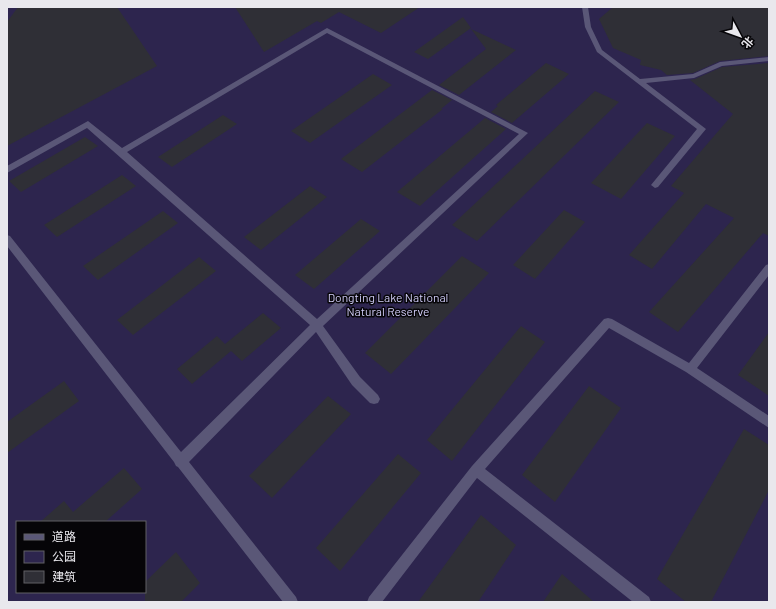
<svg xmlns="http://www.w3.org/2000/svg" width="776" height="609" viewBox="0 0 776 609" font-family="Barlow,'Noto Sans SC',sans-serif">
	<rect width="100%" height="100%" fill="#1a1a20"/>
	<path fill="#2d254e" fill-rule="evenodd" d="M 7,7 L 769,7 L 769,602 L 7,602 ZM 17,522 L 145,522 L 145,592 L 17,592 Z"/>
	<g fill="#2f2f36">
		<path d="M 18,7 L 117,7 L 157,66 L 7,146 L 7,22 Z"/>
		<path d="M 235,7 L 420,7 L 381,33 L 339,12 L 321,23 L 317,21 L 264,52 Z"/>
		<path d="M 613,7 L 769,7 L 769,56 L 720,61 L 693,73 L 667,75 L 661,70 L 640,65 L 641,60 L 613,48 L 599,19 Z"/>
		<path d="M 463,17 L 471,28 L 428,59 L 414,52 Z"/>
		<path d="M 471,29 L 516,50 L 459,95 L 439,85 L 486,49 Z"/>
		<path d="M 546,63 L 569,74 L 512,123 L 491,112 L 498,106 L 496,105 Z"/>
		<path d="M 769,63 L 769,236 L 763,233 L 678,332 L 649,312 L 734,218 L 706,204 L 652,269 L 629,255 L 684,193 L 671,186 L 733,114 L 690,80 L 695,79 L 722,67 Z"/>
		<path d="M 373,74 L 392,85 L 310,143 L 291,131 Z"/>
		<path d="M 432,90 L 452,100 L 441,109 L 443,109 L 362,172 L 341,159 Z"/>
		<path d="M 595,91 L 619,102 L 477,241 L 452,225 Z"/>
		<path d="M 223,115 L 237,124 L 172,167 L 158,157 Z"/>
		<path d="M 485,118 L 506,129 L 420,206 L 397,192 Z"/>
		<path d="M 647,123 L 675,136 L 621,199 L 591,183 Z"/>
		<path d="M 85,137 L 98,146 L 21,192 L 9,181 Z"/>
		<path d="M 122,175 L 136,186 L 57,237 L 44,225 Z"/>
		<path d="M 310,186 L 327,197 L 261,250 L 244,237 Z"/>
		<path d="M 564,210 L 585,222 L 535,279 L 513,265 Z"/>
		<path d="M 163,211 L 178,223 L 98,280 L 83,266 Z"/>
		<path d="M 361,219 L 380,231 L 314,289 L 295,275 Z"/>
		<path d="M 462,256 L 489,273 L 391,374 L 365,353 Z"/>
		<path d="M 199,257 L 216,271 L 133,335 L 117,320 Z"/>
		<path d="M 263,313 L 281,328 L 242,361 L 231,351 L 192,384 L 177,369 L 217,336 L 225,344 Z"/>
		<path d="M 521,326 L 545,342 L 452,461 L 427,440 Z"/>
		<path d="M 769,332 L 769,396 L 738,375 Z"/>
		<path d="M 64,381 L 79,401 L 7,453 L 7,422 Z"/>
		<path d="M 589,386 L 621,408 L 555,502 L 522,475 Z"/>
		<path d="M 328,396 L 351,414 L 272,498 L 249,476 Z"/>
		<path d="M 744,429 L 769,445 L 769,490 L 711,602 L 686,602 L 657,579 Z"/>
		<path d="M 398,454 L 421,473 L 340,571 L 316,548 Z"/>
		<path d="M 124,468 L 142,489 L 105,522 L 40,522 L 64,501 L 73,512 Z"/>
		<path d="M 481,515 L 516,545 L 478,602 L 418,602 Z"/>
		<path d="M 176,552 L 200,583 L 181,602 L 145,602 L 145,582 Z"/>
		<path d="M 562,574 L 594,602 L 543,602 Z"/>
	</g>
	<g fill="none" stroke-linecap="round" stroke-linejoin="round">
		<g fill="#5a5777" fill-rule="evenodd">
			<path d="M 582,7 L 588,7 L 591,27 L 602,50 L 640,79 L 693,74 L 720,62 L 769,57 L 769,61 L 722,66 L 694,78 L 646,83 L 706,129 L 658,187 L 655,188 L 651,185 L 697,129 L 597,52 L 585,27 Z"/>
			<path d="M 327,28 L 528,133 L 323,326 L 360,377 L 378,395 L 380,399 L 378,403 L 374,404 L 370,403 L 352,385 L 316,332 L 189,462 L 296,597 L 298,602 L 283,602 L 178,467 L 176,466 L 174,462 L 7,246 L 7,235 L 10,236 L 181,452 L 310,325 L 87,128 L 7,173 L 7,166 L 88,121 L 122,148 ZM 327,33 L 519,134 L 317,319 L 127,152 Z"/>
			<path d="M 769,264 L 769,275 L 697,368 L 769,416 L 769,428 L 686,372 L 609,328 L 485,469 L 649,597 L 651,602 L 633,602 L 477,478 L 382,602 L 367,602 L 369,597 L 472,466 L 604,319 L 608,318 L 612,319 L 689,363 L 766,265 Z"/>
		</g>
	</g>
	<g text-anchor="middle" stroke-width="3" stroke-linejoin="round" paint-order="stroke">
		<g font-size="12" fill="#d1cdf8" stroke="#060508">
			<text x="388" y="302">Dongting Lake National<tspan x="388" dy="14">Natural Reserve</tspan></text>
		</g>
	</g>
	<rect width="776" height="609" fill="none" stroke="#e9e8ed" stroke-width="16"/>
	<rect x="16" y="521" width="130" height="72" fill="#060508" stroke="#616064"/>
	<rect x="24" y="534" width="20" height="6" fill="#5a5777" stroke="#616064"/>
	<text x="52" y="541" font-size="12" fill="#e9e8ed">道路</text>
	<rect x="24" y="551" width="20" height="12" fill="#2d254e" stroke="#616064"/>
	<text x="52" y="561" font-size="12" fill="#e9e8ed">公园</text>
	<rect x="24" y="571" width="20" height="12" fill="#2f2f36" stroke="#616064"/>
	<text x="52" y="581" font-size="12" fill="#e9e8ed">建筑</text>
	<g transform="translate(740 36) rotate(131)" stroke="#060508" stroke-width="3" paint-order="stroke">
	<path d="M0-3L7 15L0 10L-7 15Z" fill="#e9e8ed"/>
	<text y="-6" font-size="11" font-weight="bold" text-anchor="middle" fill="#e9e8ed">北</text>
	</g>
</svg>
